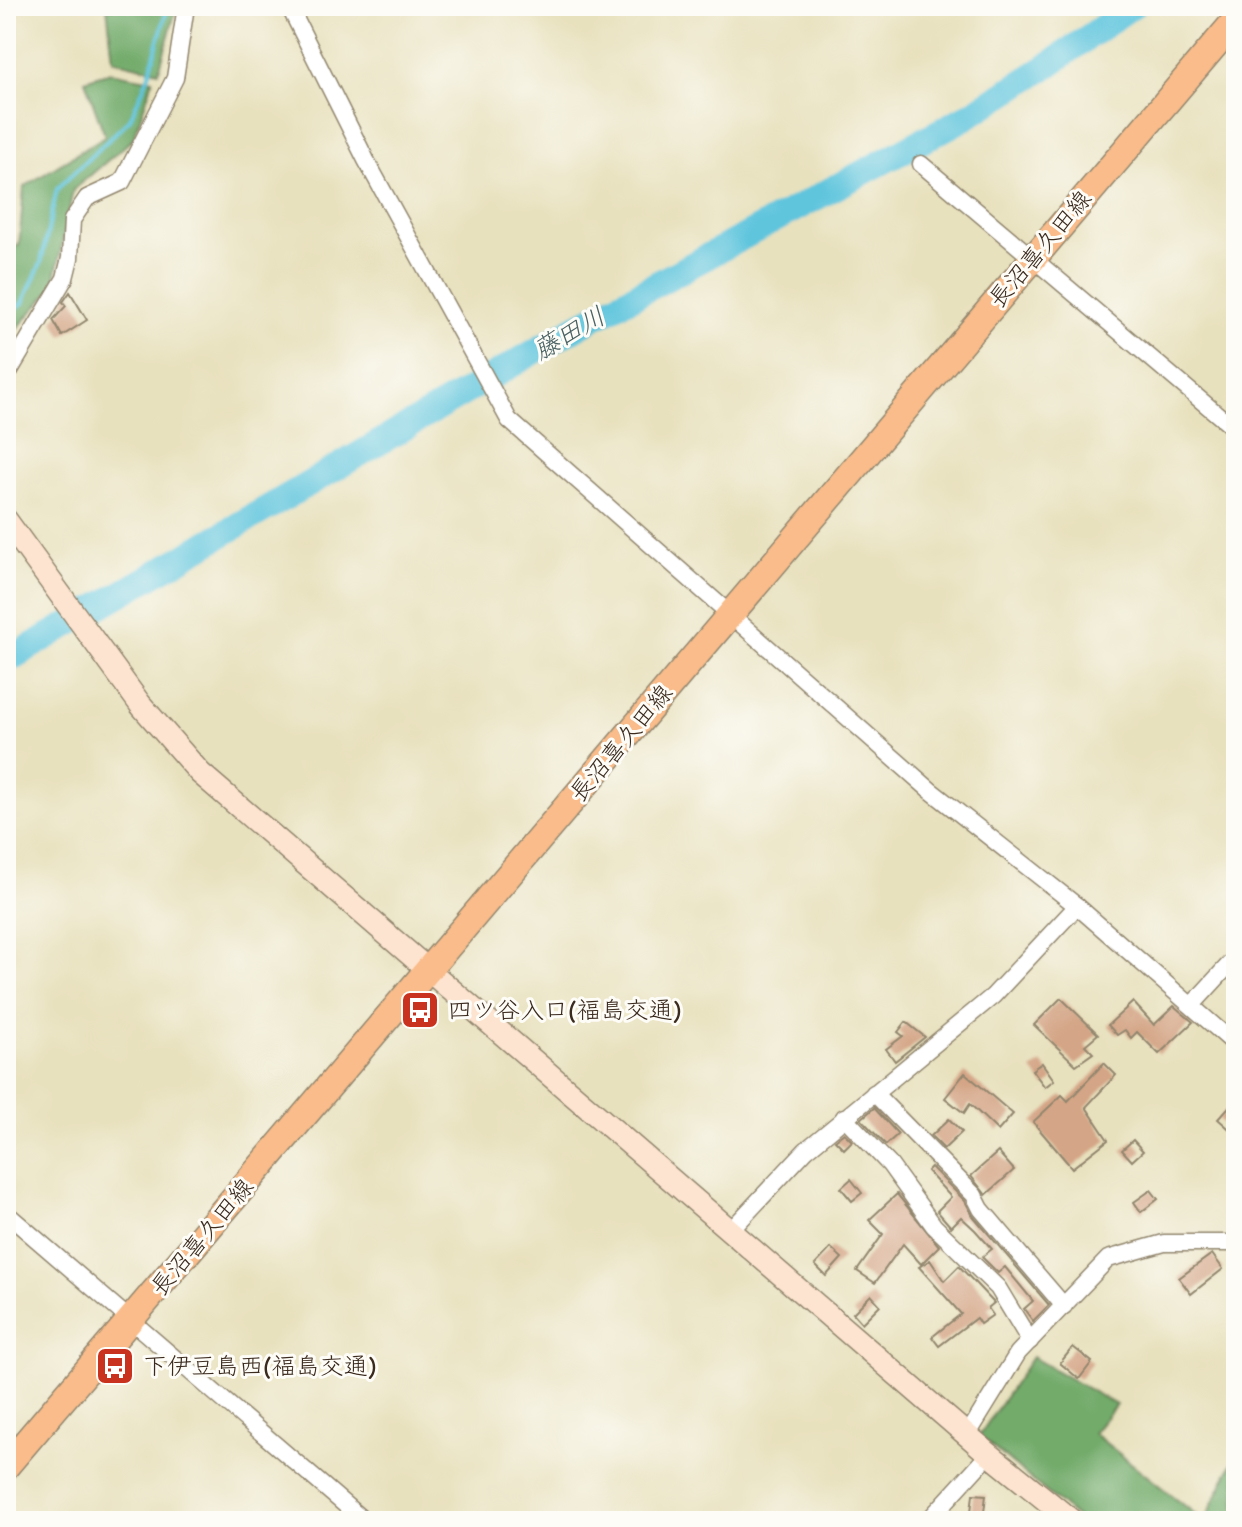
<svg xmlns="http://www.w3.org/2000/svg" width="1242" height="1527" viewBox="0 0 1242 1527" font-family="'Balsamiq Sans','Klee One',sans-serif">
	<rect width="100%" height="100%" fill="#fdfcf7"/>
	<filter id="ink" filterUnits="userSpaceOnUse"><feTurbulence type="fractalNoise" baseFrequency=".0125" numOctaves="2"/><feDisplacementMap in="SourceGraphic" scale="16" xChannelSelector="R" yChannelSelector="G"/><feConvolveMatrix kernelMatrix="1 2 1 2 8 2 1 2 1" color-interpolation-filters="sRGB"/></filter>
	<filter id="wash" filterUnits="userSpaceOnUse"><feTurbulence type="fractalNoise" baseFrequency=".006" numOctaves="4" result="noise"/><feDisplacementMap in="SourceGraphic" scale="32" xChannelSelector="R" yChannelSelector="G"/><feGaussianBlur stdDeviation="1.8" result="paint"/><feColorMatrix in="noise" values="0 0 0 0 0 0 0 0 0 0 0 0 0 0 0 0 0 1.4 0 .05"/><feComposite in="paint" operator="in"/></filter>
	<g filter="url(#wash)">
		<rect width="100%" height="100%" fill="#e8e1be"/>
		<g fill="#72ab6a" stroke="#566a44" stroke-width="2">
			<path d="M 107,6 L 177,6 L 159,71 L 113,60 Z"/>
			<path d="M 110,72 L 153,80 L 133,139 L 73,190 L 53,288 L 6,341 L 6,246 L 19,246 L 24,187 L 105,136 L 85,80 Z"/>
			<path d="M 1032,1357 L 1116,1405 L 1093,1433 L 1204,1521 L 1081,1521 L 979,1436 Z"/>
			<path d="M 1236,1455 L 1236,1521 L 1205,1521 Z"/>
		</g>
		<g fill="none" stroke-linecap="round" stroke-linejoin="round">
			<path stroke="#5fc5dd" stroke-width="4" d="M 6,315 L 23,303 L 41,263 L 57,189 L 130,119 L 149,75 L 168,6"/>
			<path stroke="#5fc5dd" stroke-width="26" d="M 6,661 L 580,325 L 966,117 L 1046,67 L 1132,6"/>
		</g>
		<g id="blocks">
			<g fill="#d4a586">
				<path d="M 70,292 L 87,320 L 62,336 L 53,320 L 66,306 L 63,302 Z"/>
				<path d="M 1061,998 L 1098,1034 L 1085,1045 L 1093,1053 L 1076,1065 L 1034,1025 Z"/>
				<path d="M 1133,1002 L 1154,1025 L 1174,1006 L 1193,1022 L 1159,1054 L 1137,1032 L 1131,1038 L 1125,1030 L 1117,1035 L 1108,1025 Z"/>
				<path d="M 906,1022 L 925,1037 L 895,1061 L 886,1049 L 903,1036 L 898,1032 Z"/>
				<path d="M 1042,1063 L 1054,1080 L 1045,1087 L 1032,1070 Z"/>
				<path d="M 1104,1063 L 1116,1075 L 1086,1107 L 1108,1140 L 1072,1168 L 1033,1122 L 1062,1095 L 1068,1101 Z"/>
				<path d="M 965,1073 L 1013,1114 L 998,1131 L 970,1104 L 964,1113 L 945,1098 Z"/>
				<path d="M 1236,1099 L 1236,1135 L 1218,1119 Z"/>
				<path d="M 874,1108 L 898,1134 L 886,1145 L 861,1119 Z"/>
				<path d="M 949,1119 L 962,1132 L 944,1149 L 931,1136 Z"/>
				<path d="M 844,1133 L 852,1141 L 844,1149 L 835,1140 Z"/>
				<path d="M 1133,1140 L 1143,1151 L 1132,1161 L 1122,1150 Z"/>
				<path d="M 998,1152 L 1014,1170 L 986,1195 L 971,1176 Z"/>
				<path d="M 931,1167 L 965,1201 L 973,1216 L 1049,1305 L 1033,1321 L 1024,1309 L 1033,1301 L 1005,1267 L 998,1273 L 982,1257 L 992,1249 L 975,1230 L 961,1217 L 951,1227 L 937,1211 L 951,1197 L 927,1171 Z"/>
				<path d="M 851,1179 L 862,1193 L 852,1201 L 841,1188 Z"/>
				<path d="M 1151,1190 L 1158,1199 L 1141,1212 L 1134,1202 Z"/>
				<path d="M 897,1194 L 939,1246 L 921,1264 L 903,1244 L 875,1283 L 857,1271 L 883,1234 L 869,1220 Z"/>
				<path d="M 831,1248 L 842,1258 L 826,1276 L 815,1265 Z"/>
				<path d="M 1212,1254 L 1223,1269 L 1191,1294 L 1179,1278 Z"/>
				<path d="M 930,1260 L 944,1281 L 959,1266 L 994,1303 L 988,1308 L 993,1315 L 980,1324 L 976,1318 L 939,1346 L 932,1337 L 961,1314 L 919,1267 Z"/>
				<path d="M 871,1295 L 880,1305 L 862,1323 L 853,1313 Z"/>
				<path d="M 1073,1347 L 1092,1362 L 1079,1379 L 1060,1363 Z"/>
				<path d="M 973,1494 L 986,1495 L 983,1521 L 970,1521 Z"/>
			</g>
		</g>
	</g>
	<g filter="url(#ink)">
		<use href="#blocks" fill-opacity="0" stroke="#92866e" stroke-width="2"/>
		<g fill="none" stroke-linecap="round" stroke-linejoin="round">
			<defs>
				<g id="street">
					<path d="M 289,6 L 366,160 L 509,420 L 930,790 L 1077,906 L 1236,1045"/>
					<path d="M 921,164 L 1236,430"/>
					<path d="M 6,377 L 65,278 L 70,258 L 72,220 L 87,198 L 122,182 L 175,78 L 186,6"/>
					<path d="M 1192,1005 L 1236,957"/>
					<path d="M 874,1093 L 974,1195 L 981,1209 L 1064,1306"/>
					<path d="M 844,1117 L 890,1165 L 934,1226 L 998,1288 L 1030,1341"/>
					<path d="M 6,1213 L 364,1521"/>
					<path d="M 731,1230 L 806,1150 L 993,996 L 1077,906"/>
					<path d="M 968,1434 L 1018,1353 L 1108,1259 L 1164,1243 L 1236,1243"/>
					<path d="M 928,1521 L 989,1454"/>
				</g>
				<path id="secondary" d="M 6,520 L 140,704 L 200,773 L 989,1454 L 1072,1521"/>
				<path id="primary" d="M 6,1466 L 1236,20"/>
			</defs>
			<use href="#street" stroke="#92866e" stroke-width="19"/>
			<use href="#secondary" stroke="#92866e" stroke-width="25"/>
			<use href="#primary" stroke="#92866e" stroke-width="29"/>
			<use href="#street" stroke="#fff" stroke-width="16"/>
			<use href="#secondary" stroke="#fde4d0" stroke-width="22"/>
			<use href="#primary" stroke="#f9bc8a" stroke-width="26"/>
		</g>
	</g>
	<defs>
		<symbol id="bus-square" viewBox="-11 -11 22 22"><rect x="-9" y="-9" width="18" height="18" rx="4" fill="#c8321e" stroke="#fdfcf7"/><path d="M-5-6H5V4H4V6H2V4H-2V6H-4V4H-5ZM-3.5-4V0h7V-4ZM-3.5 1.2v1.5H-2V1.2ZM2 1.2v1.5H3.5V1.2Z" fill="#fff"/></symbol>
	</defs>
	<g fill-rule="evenodd">
		<use href="#bus-square" x="398" y="988" width="44" height="44"/>
		<use href="#bus-square" x="93" y="1344" width="44" height="44"/>
	</g>
	<g text-anchor="middle" stroke-width="6" stroke-linejoin="round" paint-order="stroke">
		<g font-size="24" fill="#3b2a1e" stroke="#fdfcf7">
			<text transform="translate(1040 249) rotate(-50)" y="8">長沼喜久田線</text>
			<text transform="translate(621 743) rotate(-50)" y="8">長沼喜久田線</text>
			<text transform="translate(202 1237) rotate(-50)" y="8">長沼喜久田線</text>
		</g>
		<g font-size="24" fill="#3b2a1e" stroke="#fdfcf7" text-anchor="start">
			<text x="448" y="1018">四ツ谷入口(福島交通)</text>
			<text x="143" y="1374">下伊豆島西(福島交通)</text>
		</g>
		<g font-size="26" font-style="italic" fill="#486061" stroke="#fdfcf7">
			<text transform="translate(569 333) rotate(-30)" y="9">藤田川</text>
		</g>
	</g>
	<rect width="1242" height="1527" fill="none" stroke="#fdfcf7" stroke-width="32"/>
</svg>
